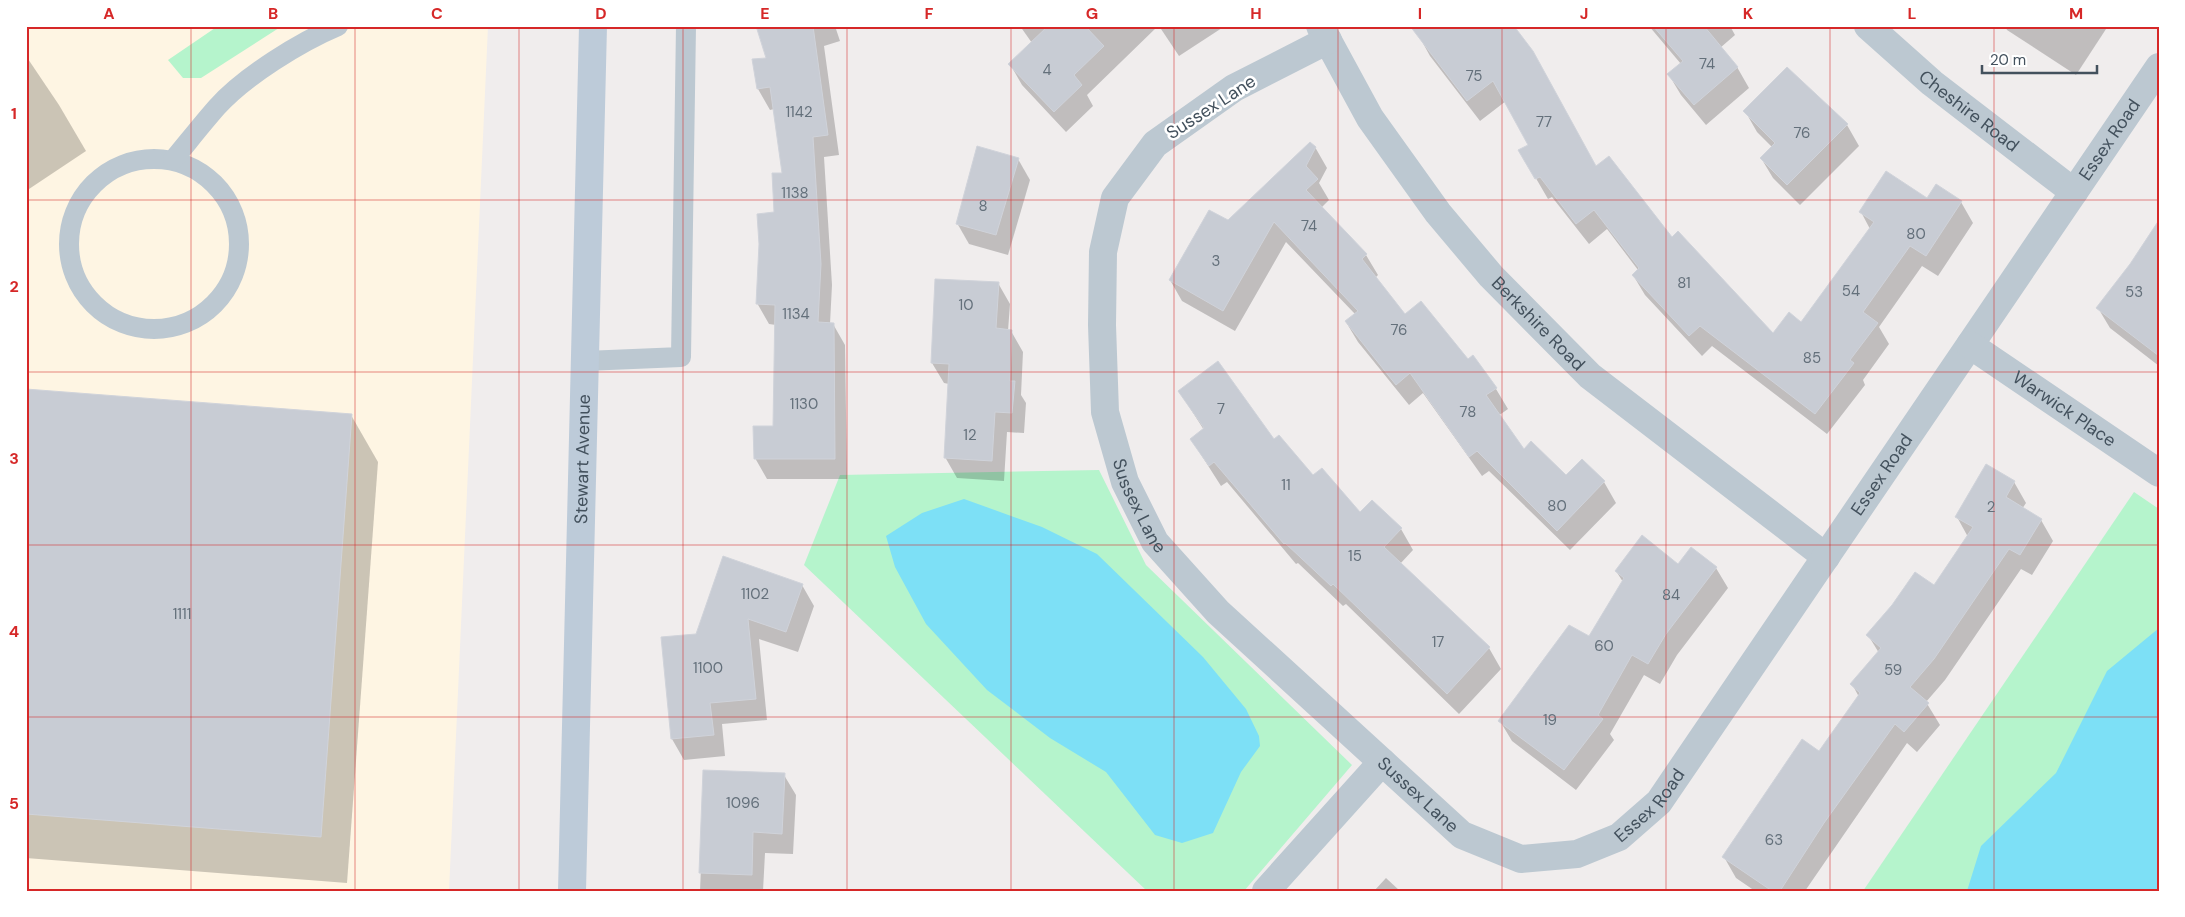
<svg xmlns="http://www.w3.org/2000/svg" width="2185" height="917" viewBox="0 0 2185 917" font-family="'DM Sans',sans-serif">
	<rect width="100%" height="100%" fill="#f0eded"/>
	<path fill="#fef5e3" d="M 26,26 L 488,26 L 449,891 L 26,891 Z"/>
	<g fill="#b5f4cc">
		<path d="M 218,26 L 282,26 L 201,78 L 183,78 L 168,60 Z"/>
		<path d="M 1099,470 L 1146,565 L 1352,765 L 1244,891 L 1147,891 L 804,565 L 840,475 Z"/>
		<path d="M 2134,492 L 2159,509 L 2159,891 L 1863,891 Z"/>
	</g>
	<g fill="#7de0f6">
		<path d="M 964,499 L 1042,527 L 1097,554 L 1203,657 L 1246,709 L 1259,736 L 1260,746 L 1241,772 L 1213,833 L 1182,843 L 1155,835 L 1106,772 L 1050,738 L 987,690 L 926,624 L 895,567 L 886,536 L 922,513 Z"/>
		<path d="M 2159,628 L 2159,891 L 1967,891 L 1981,846 L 2056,773 L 2107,671 Z"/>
	</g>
	<g fill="#0003">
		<path d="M 757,26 L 835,26 L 840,41 L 824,46 L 839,155 L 824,157 L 832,285 L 830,324 L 833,324 L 845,345 L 847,479 L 767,479 L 755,458 L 774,427 L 776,325 L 769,324 L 757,303 L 783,174 L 774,109 L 770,110 L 758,89 L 768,59 Z"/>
		<path d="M 1020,26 L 1158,26 L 1087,95 L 1093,106 L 1066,132 L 1022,85 L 1010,64 L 1032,43 Z"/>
		<path d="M 1159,26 L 1225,26 L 1179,56 Z"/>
		<path d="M 1480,26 L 1596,167 L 1773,335 L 1802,324 L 1870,229 L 1861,212 L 1928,200 L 1961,202 L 1973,223 L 1938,276 L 1922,266 L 1879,327 L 1889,344 L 1863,380 L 1865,385 L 1827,434 L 1712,346 L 1702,356 L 1645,295 L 1633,275 L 1638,270 L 1607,229 L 1589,244 L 1552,197 L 1548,199 L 1520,151 L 1530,145 L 1506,101 L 1480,121 L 1430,56 L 1419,36 Z"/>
		<path d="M 1649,26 L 1730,26 L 1735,35 L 1720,48 L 1737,67 L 1749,88 L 1706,125 L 1681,95 L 1669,75 L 1681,64 Z"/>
		<path d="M 2005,26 L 2108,26 L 2076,75 L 2007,30 Z"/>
		<path d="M 26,56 L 59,105 L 86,151 L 26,191 Z"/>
		<path d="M 1745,111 L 1847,125 L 1859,146 L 1800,205 L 1773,178 L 1761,158 L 1772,147 L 1757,132 Z"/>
		<path d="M 1315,147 L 1327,168 L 1319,183 L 1329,200 L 1321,208 L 1366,255 L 1378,275 L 1375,278 L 1405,315 L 1467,360 L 1496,389 L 1508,409 L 1498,416 L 1523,451 L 1566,477 L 1582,461 L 1604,482 L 1616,503 L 1570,550 L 1489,471 L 1482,476 L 1423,393 L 1409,405 L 1358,342 L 1346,322 L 1355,314 L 1286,242 L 1235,331 L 1182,301 L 1170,280 L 1228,222 Z"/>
		<path d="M 1018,159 L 1030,180 L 1008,255 L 969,244 L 957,223 Z"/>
		<path d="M 2159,222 L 2159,366 L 2110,328 L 2098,308 L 2131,265 Z"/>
		<path d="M 998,283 L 1010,304 L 1008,331 L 1011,331 L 1023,352 L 1021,395 L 1026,403 L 1024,433 L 1007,432 L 1004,481 L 957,478 L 945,457 L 949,384 L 944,383 L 932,363 Z"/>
		<path d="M 26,390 L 351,415 L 378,462 L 347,883 L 26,858 Z"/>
		<path d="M 1179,391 L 1273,441 L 1313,477 L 1360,514 L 1401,529 L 1413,550 L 1400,564 L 1489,648 L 1501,669 L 1459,714 L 1346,604 L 1343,606 L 1298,563 L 1296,564 L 1227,482 L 1221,486 L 1191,439 L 1204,430 Z"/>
		<path d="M 2014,482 L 2026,503 L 2022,509 L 2041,520 L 2053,541 L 2032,575 L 2021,569 L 1945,680 L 1926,702 L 1940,725 L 1917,752 L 1907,743 L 1805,891 L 1755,891 L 1736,878 L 1724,857 L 1819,753 L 1859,697 L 1852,684 L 1879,653 L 1868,635 L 1935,587 L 1968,537 L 1957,517 Z"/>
		<path d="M 1679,565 L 1716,568 L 1728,588 L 1677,655 L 1660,684 L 1644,675 L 1610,734 L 1614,740 L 1576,790 L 1512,741 L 1500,721 L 1590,638 L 1623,582 L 1616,571 Z"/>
		<path d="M 802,585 L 814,606 L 798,652 L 759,639 L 767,720 L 722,724 L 725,756 L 684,760 L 672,739 L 697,635 Z"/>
		<path d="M 705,771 L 784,775 L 796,795 L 793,854 L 765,853 L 763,891 L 700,891 Z"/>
		<path d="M 1386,878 L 1400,891 L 1374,891 Z"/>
	</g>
	<g fill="#c8ccd4" stroke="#d0d3da">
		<path d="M 756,26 L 813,26 L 828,135 L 813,137 L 821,264 L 818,322 L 834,323 L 835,459 L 754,459 L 753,426 L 773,426 L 775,305 L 756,304 L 759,244 L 757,214 L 774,212 L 772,173 L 782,173 L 770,87 L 757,89 L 752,59 L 766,58 Z"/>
		<path d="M 1048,26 L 1085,26 L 1104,46 L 1074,75 L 1082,85 L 1054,112 L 1008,64 Z"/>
		<path d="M 1410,26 L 1514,26 L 1533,51 L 1596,166 L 1609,156 L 1672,237 L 1678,231 L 1773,333 L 1789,312 L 1801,322 L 1874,222 L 1859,212 L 1886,171 L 1927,198 L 1936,184 L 1962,201 L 1926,256 L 1910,246 L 1863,312 L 1878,323 L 1850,360 L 1854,363 L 1815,414 L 1700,326 L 1689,336 L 1632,275 L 1639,268 L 1594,210 L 1576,224 L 1540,177 L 1535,179 L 1518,150 L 1528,145 L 1493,81 L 1467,101 Z"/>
		<path d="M 1653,26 L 1704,26 L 1738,67 L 1694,105 L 1667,74 L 1683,61 Z"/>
		<path d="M 1787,67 L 1848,124 L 1787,185 L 1760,158 L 1775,143 L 1743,111 Z"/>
		<path d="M 1310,142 L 1316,147 L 1306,166 L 1318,179 L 1306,190 L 1367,254 L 1362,259 L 1405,314 L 1421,301 L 1468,359 L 1473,355 L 1497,388 L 1486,395 L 1524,449 L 1531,441 L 1566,475 L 1582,459 L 1605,481 L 1557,531 L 1477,451 L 1469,457 L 1410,373 L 1396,385 L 1345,321 L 1358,311 L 1274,222 L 1223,311 L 1169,280 L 1209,210 L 1228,220 Z"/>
		<path d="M 977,146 L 1019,158 L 996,235 L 956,224 Z"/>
		<path d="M 2159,220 L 2159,356 L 2096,308 L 2130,264 Z"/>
		<path d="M 935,279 L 999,282 L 996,328 L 1012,330 L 1010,381 L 1015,381 L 1012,413 L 995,412 L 992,461 L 944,458 L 949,364 L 931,363 Z"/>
		<path d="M 1218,361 L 1274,439 L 1279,435 L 1313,475 L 1322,468 L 1360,512 L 1372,500 L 1402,528 L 1384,547 L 1490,647 L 1447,694 L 1333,584 L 1331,586 L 1285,543 L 1284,544 L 1214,462 L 1209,466 L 1190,439 L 1204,428 L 1178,391 Z"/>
		<path d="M 26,389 L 352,414 L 321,837 L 26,814 Z"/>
		<path d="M 1986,464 L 2015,481 L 2006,497 L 2042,519 L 2020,555 L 2009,549 L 1934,659 L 1910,687 L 1929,703 L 1904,732 L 1895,724 L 1824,823 L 1780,891 L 1772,891 L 1722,857 L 1802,739 L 1819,751 L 1860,693 L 1850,684 L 1881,648 L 1866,635 L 1892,605 L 1915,572 L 1934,585 L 1973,527 L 1955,517 Z"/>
		<path d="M 1642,535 L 1678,564 L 1691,547 L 1717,567 L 1666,634 L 1648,664 L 1632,655 L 1598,715 L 1603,719 L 1564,770 L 1498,721 L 1569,625 L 1589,636 L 1624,578 L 1615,571 Z"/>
		<path d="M 723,556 L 803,584 L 786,632 L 748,619 L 756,699 L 710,703 L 714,735 L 671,739 L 661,637 L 696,634 Z"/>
		<path d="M 703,770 L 785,773 L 782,834 L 753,832 L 752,875 L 699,873 Z"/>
	</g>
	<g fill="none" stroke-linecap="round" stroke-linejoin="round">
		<g stroke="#bcc8d1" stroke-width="20">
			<circle cx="154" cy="244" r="85"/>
			<path d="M 173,160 C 188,142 202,124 217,107 C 245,76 300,42 338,26"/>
			<path d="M 585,361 L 681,357 L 686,26"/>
		</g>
		<g stroke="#bcc8d1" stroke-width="28">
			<path id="s1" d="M 1320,26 L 1370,118 L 1438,213 L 1491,276 L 1590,376 L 1826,557"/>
			<path id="s2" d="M 1868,26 L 1932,83 L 2074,192"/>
			<path id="s3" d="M 1328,40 L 1234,88 L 1155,144 L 1115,198 L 1103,252 L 1102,325 L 1105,412 L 1125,482 L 1155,542 L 1218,612 L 1462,835 L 1521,859 L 1577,854 L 1619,837 L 1659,802 L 2159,67"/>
			<path id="s4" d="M 1970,345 L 2159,473"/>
			<path d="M 1266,891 L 1382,762"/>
		</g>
		<path stroke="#bdcbd9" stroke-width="28" id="s5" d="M 572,891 L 593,26"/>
	</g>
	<path fill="none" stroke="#d62828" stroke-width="1" stroke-opacity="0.55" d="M 191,26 L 191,891M 355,26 L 355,891M 519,26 L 519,891M 683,26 L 683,891M 847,26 L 847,891M 1011,26 L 1011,891M 1174,26 L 1174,891M 1338,26 L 1338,891M 1502,26 L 1502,891M 1666,26 L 1666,891M 1830,26 L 1830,891M 1994,26 L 1994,891M 26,200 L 2159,200M 26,372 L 2159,372M 26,545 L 2159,545M 26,717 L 2159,717"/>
	<g text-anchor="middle" stroke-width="5" stroke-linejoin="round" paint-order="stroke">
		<g font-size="15" fill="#64707b">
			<text x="1707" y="69">74</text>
			<text x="1047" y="75">4</text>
			<text x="1474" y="81">75</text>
			<text x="799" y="117">1142</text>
			<text x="1544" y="127">77</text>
			<text x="1802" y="138">76</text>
			<text x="795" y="198">1138</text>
			<text x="983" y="211">8</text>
			<text x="1309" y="231">74</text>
			<text x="1916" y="239">80</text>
			<text x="1216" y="266">3</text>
			<text x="1684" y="288">81</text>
			<text x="1851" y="296">54</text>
			<text x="2134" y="297">53</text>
			<text x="966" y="310">10</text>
			<text x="796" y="319">1134</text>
			<text x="1399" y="335">76</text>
			<text x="1812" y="363">85</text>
			<text x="804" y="409">1130</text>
			<text x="1221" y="414">7</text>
			<text x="1468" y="417">78</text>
			<text x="970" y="440">12</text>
			<text x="1286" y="490">11</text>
			<text x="1557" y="511">80</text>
			<text x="1991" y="512">2</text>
			<text x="1355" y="561">15</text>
			<text x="755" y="599">1102</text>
			<text x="1671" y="600">84</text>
			<text x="182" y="619">1111</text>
			<text x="1438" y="647">17</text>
			<text x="1604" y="651">60</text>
			<text x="708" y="673">1100</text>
			<text x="1893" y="675">59</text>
			<text x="1550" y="725">19</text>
			<text x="743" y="808">1096</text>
			<text x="1774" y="845">63</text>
		</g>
		<g font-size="18" fill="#43515d" stroke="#fff">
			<text transform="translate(1211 107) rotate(-33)" y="6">Sussex Lane</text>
			<text dy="6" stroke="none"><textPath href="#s2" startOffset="132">Cheshire Road</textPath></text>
			<text dy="6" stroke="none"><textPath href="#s3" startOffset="2069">Essex Road</textPath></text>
			<text dy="6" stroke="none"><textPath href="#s1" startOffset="371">Berkshire Road</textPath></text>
			<text dy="6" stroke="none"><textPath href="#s4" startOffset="114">Warwick Place</textPath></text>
			<text dy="6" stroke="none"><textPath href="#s5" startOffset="432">Stewart Avenue</textPath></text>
			<text dy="6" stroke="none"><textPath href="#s3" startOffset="1664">Essex Road</textPath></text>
			<text dy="6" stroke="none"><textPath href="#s3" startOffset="585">Sussex Lane</textPath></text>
			<text dy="6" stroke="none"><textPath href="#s3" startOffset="990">Sussex Lane</textPath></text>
			<text dy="6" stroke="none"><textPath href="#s3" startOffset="1259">Essex Road</textPath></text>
		</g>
	</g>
	<rect width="2185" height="917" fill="none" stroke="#ffffff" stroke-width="55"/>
	<path d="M1982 65v8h115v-8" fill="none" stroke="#43515d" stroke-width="2.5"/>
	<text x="1990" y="65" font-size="15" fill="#43515d" stroke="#ffffff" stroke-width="4" paint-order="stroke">20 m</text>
	<rect x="28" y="28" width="2130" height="862" fill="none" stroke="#d62828" stroke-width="2"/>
	<g font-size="16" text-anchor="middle" font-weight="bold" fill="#d62828">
		<text x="109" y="19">A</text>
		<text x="273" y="19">B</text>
		<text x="437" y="19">C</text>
		<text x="601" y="19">D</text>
		<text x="765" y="19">E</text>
		<text x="929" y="19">F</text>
		<text x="1092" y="19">G</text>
		<text x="1256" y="19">H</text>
		<text x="1420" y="19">I</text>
		<text x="1584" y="19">J</text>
		<text x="1748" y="19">K</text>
		<text x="1912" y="19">L</text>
		<text x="2076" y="19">M</text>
		<text x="14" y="119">1</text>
		<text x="14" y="292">2</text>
		<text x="14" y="464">3</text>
		<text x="14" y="637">4</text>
		<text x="14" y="809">5</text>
	</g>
</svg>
